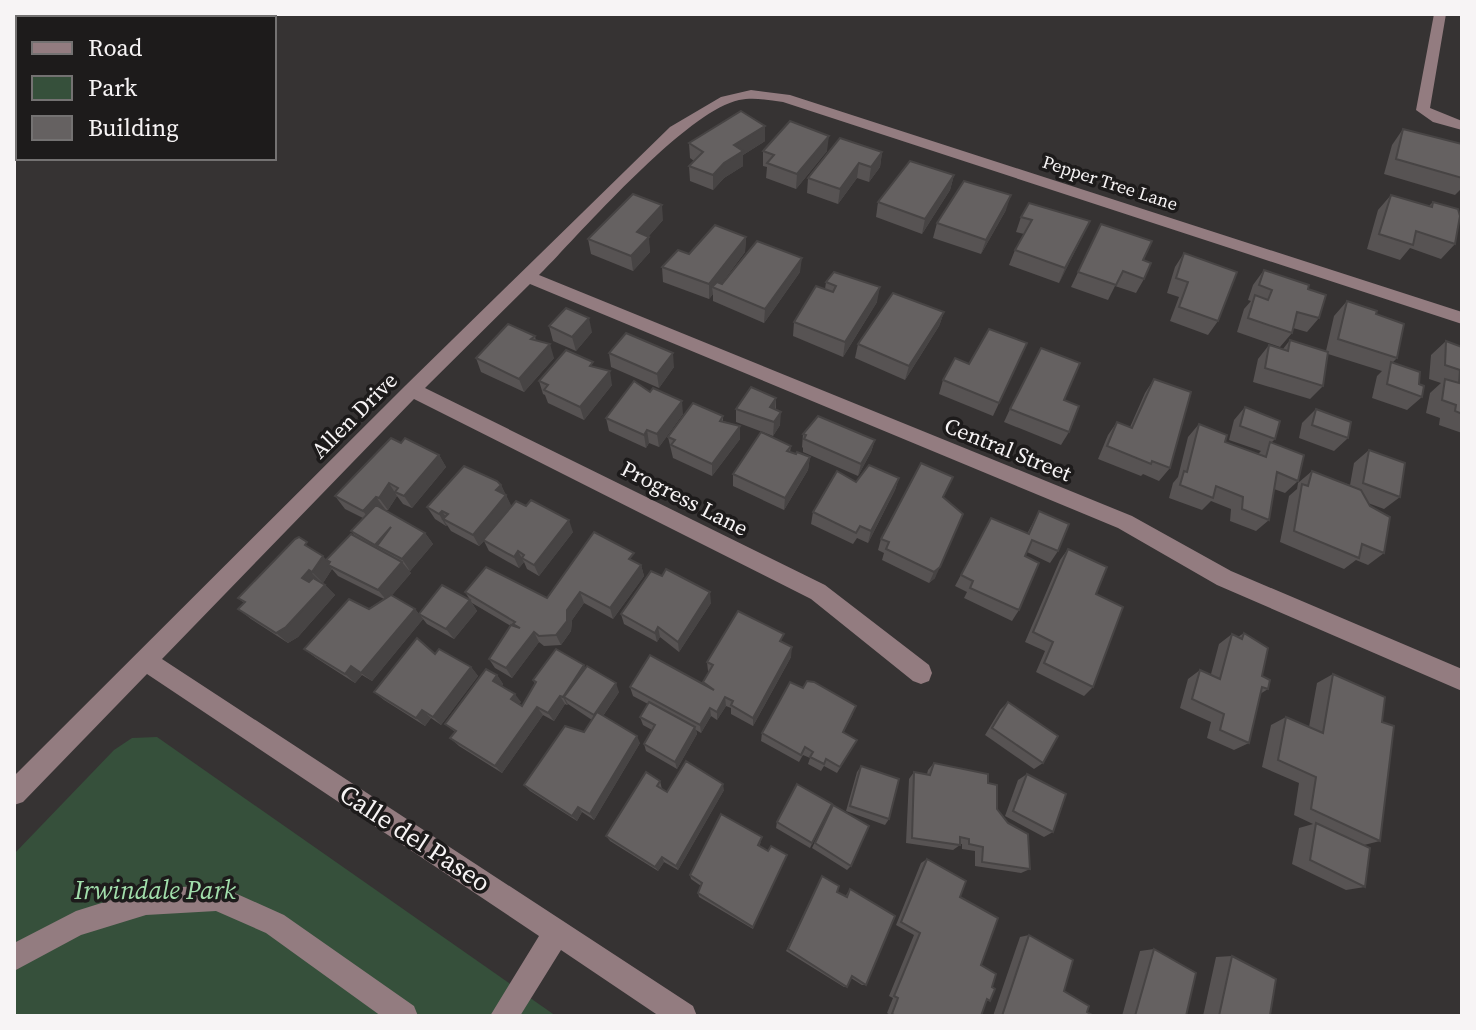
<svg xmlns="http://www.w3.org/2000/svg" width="1476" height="1030" viewBox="0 0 1476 1030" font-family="'Source Serif 4',serif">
	<rect width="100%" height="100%" fill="#363333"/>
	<path fill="#36503b" d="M 157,737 L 556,1016 L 14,1016 L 14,854 L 114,750 L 132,738 Z"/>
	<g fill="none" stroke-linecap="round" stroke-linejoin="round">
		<g fill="#937c80" fill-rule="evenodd">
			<path d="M 1434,14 L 1446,14 L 1430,108 L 1462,121 L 1462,130 L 1433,122 L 1416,110 Z"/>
			<path d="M 751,90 L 790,95 L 1462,312 L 1462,324 L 783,102 C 768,100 754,97 739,100 C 685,112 582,232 539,275 L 1132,516 L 1231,571 L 1462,669 L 1462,691 L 1217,585 L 1118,528 L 530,284 L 425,388 L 825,585 L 929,665 L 932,673 L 929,681 L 921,684 L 913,681 L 811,599 L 414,399 L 162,659 L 693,1006 L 697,1016 L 659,1016 L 561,950 L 520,1016 L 490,1016 L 539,936 L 147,674 L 23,802 L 14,805 L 14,776 L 406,385 L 670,127 L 721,97 Z"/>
			<path d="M 217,885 L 284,915 L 414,1006 L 418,1016 L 381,1016 L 266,933 L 216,911 L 146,915 L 81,935 L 14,971 L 14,943 L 76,911 L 146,889 Z"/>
		</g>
	</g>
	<g fill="#575353">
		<path d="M 1403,129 L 1462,144 L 1462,188 L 1455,195 L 1384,174 L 1392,145 Z"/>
		<path d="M 765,141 L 743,155 L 743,166 L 724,178 L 713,190 L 690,181 L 689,166 L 694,161 L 690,158 L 689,143 Z"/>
		<path d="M 763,151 L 827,151 L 796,189 L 766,178 L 767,167 L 763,166 Z"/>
		<path d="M 882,152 L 880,167 L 869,182 L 857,178 L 838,204 L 807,193 L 808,178 Z"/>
		<path d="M 954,175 L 950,190 L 922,234 L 876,217 L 878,202 Z"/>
		<path d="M 1391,195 L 1429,206 L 1433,202 L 1455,244 L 1441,259 L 1410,248 L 1400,260 L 1367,249 L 1378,210 Z"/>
		<path d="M 1006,210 L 981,254 L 933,238 L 937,223 Z"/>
		<path d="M 1021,217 L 1090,221 L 1059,283 L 1009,265 L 1015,250 L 1024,234 L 1016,232 Z"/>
		<path d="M 663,220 L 648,237 L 650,252 L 633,271 L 591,254 L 588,239 Z"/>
		<path d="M 1101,224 L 1143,260 L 1144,279 L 1136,293 L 1115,286 L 1108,300 L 1071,287 Z"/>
		<path d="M 746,237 L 745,252 L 721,284 L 800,272 L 764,323 L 713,301 L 713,294 L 709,299 L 663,282 L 662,267 L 689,254 Z"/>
		<path d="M 1184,253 L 1218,321 L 1208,335 L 1170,321 L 1179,297 L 1167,293 L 1175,267 Z"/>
		<path d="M 1264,270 L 1308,289 L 1319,318 L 1307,332 L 1293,328 L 1292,333 L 1280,347 L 1237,332 L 1244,309 L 1251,301 L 1248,300 L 1253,285 Z"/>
		<path d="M 826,282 L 877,302 L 843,357 L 793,336 L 794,322 L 825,289 Z"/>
		<path d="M 1347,301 L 1376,314 L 1397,358 L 1392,363 L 1419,384 L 1422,397 L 1407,410 L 1372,398 L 1377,376 L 1382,371 L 1328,354 L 1323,386 L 1310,399 L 1253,382 L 1258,359 L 1269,345 L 1283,349 L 1290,340 L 1326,351 L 1334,316 Z"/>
		<path d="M 944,312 L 939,326 L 905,380 L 855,358 L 858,344 Z"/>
		<path d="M 549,326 L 592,332 L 576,351 L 553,341 Z"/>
		<path d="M 535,336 L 536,341 L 554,358 L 524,392 L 481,372 L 476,358 Z"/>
		<path d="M 1446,341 L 1462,347 L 1462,433 L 1439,425 L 1440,418 L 1426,413 L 1430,393 L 1441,383 L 1429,379 L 1431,355 Z"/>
		<path d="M 1027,343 L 993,416 L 939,394 L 943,380 L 969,364 Z"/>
		<path d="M 609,353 L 674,367 L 659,388 L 611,367 Z"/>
		<path d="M 594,367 L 612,385 L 584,420 L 548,403 L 545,395 L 543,394 L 539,381 Z"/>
		<path d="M 1154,379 L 1170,468 L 1159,481 L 1143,474 L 1141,476 L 1098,459 L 1108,435 L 1117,422 L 1130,427 L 1145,393 Z"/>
		<path d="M 776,398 L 776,409 L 780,425 L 773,436 L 736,422 L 736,409 Z"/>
		<path d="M 1064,400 L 1069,432 L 1061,445 L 1004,422 L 1010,409 Z"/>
		<path d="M 1245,407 L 1275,439 L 1271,443 L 1298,481 L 1285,493 L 1274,489 L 1269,520 L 1256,531 L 1230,521 L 1231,509 L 1211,501 L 1202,510 L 1169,498 L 1173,483 L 1178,477 L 1188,437 L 1199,424 L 1225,442 L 1258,454 L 1261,451 L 1229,440 L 1234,420 Z"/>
		<path d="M 1316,409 L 1348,438 L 1334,451 L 1299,438 L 1302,423 Z"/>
		<path d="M 683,414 L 659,447 L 649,443 L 646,448 L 609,431 L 606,418 Z"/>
		<path d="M 723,416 L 723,421 L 740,426 L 740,439 L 712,476 L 673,458 L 668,437 Z"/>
		<path d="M 803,434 L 875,440 L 871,452 L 858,476 L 803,452 L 803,448 L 802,447 Z"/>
		<path d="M 401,443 L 439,455 L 446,467 L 412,508 L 403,504 L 397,496 L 388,510 L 384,510 L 425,533 L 433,544 L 410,571 L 407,569 L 411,573 L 392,595 L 415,609 L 423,619 L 372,681 L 362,675 L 355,683 L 316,658 L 304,649 L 384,599 L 338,576 L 332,569 L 323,583 L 335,595 L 298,637 L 288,643 L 251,619 L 238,609 L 244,603 L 238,598 L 317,552 L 326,560 L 355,536 L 351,531 L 363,518 L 345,509 L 335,496 Z"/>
		<path d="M 791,446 L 790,452 L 810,457 L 808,470 L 784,510 L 733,486 L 733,474 Z"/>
		<path d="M 1369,450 L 1400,497 L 1384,509 L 1368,503 L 1384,553 L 1368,565 L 1356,560 L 1344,569 L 1280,542 L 1289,496 L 1297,489 L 1298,483 L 1312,471 L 1350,485 L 1354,463 Z"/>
		<path d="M 953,477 L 943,498 L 935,578 L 929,583 L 882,560 L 884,553 L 878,550 L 881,539 Z"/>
		<path d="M 899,478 L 895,490 L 868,543 L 857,538 L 853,544 L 811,524 L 813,512 L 856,482 Z"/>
		<path d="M 501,485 L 511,506 L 573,532 L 539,576 L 527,569 L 524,562 L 519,568 L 489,551 L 484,541 L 479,546 L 451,531 L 447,525 L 446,526 L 435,519 L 427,507 Z"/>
		<path d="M 1039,511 L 1058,551 L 1050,563 L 1027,552 L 1025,556 L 1019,610 L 1012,621 L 964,598 L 967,592 L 955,586 L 991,518 L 1027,534 Z"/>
		<path d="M 1068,549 L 1096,594 L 1093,687 L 1084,696 L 1036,672 L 1045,651 L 1025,642 L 1060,560 Z"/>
		<path d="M 636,562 L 641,565 L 644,576 L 613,619 L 584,603 L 572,620 L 571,631 L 561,645 L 544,646 L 539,642 L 512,678 L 495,668 L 489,659 L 511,626 L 472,603 L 465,592 L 547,598 Z"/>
		<path d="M 470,600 L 477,611 L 454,639 L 427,624 L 419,614 Z"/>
		<path d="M 711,603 L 679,652 L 660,637 L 657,642 L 624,624 L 621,614 Z"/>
		<path d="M 1244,633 L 1268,689 L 1260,694 L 1249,743 L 1234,750 L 1207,738 L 1211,722 L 1180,708 L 1188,679 L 1200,670 L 1211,674 L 1219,644 L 1232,634 L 1238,637 Z"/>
		<path d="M 783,642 L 791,657 L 753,726 L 731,714 L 731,708 L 726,706 L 717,720 L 711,716 L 701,733 L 696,730 L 697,734 L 677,769 L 646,751 L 644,744 L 652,730 L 643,725 L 640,717 L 648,704 L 633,696 L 630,687 L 704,684 L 703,682 L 709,672 L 708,671 L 707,662 Z"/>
		<path d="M 435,654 L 471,667 L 478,676 L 441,725 L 431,718 L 425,726 L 384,700 L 374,692 Z"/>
		<path d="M 585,668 L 619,692 L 603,716 L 640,743 L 594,820 L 582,812 L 577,821 L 530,791 L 524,785 L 584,732 L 592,720 L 568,704 L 567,705 L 565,704 L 554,721 L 543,715 L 502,773 L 459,746 L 450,738 L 455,732 L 445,724 L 497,675 L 503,684 L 502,686 L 521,702 L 519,704 L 522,706 L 535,684 L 533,680 Z"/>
		<path d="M 1333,674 L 1382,722 L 1380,841 L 1364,845 L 1365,887 L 1346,890 L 1292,864 L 1299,828 L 1313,824 L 1294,815 L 1299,783 L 1262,767 L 1271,725 L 1286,717 L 1309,727 L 1317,683 Z"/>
		<path d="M 1008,702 L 1043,763 L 1034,769 L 985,735 L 1000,710 Z"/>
		<path d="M 853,714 L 843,733 L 857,740 L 837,773 L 824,766 L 821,771 L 808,764 L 810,758 L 803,755 L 799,762 L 761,741 L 762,733 Z"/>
		<path d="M 934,763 L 988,783 L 997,809 L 1030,869 L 1021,873 L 975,866 L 975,851 L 962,849 L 962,844 L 960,844 L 960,845 L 953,850 L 906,843 L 909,779 L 914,772 L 927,774 L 928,770 Z"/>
		<path d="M 861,766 L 889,819 L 885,825 L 846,811 L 857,772 Z"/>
		<path d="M 1027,774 L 1053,832 L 1044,837 L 1005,816 L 1018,780 Z"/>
		<path d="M 660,781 L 662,789 L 667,792 L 724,790 L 678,870 L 664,862 L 658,871 L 610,841 L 606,836 Z"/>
		<path d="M 832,804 L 810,848 L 776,828 L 777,822 Z"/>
		<path d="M 833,805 L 851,866 L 847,870 L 812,848 Z"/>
		<path d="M 761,842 L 759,846 L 768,851 L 771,846 L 753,929 L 699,897 L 698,893 L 701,886 L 691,879 L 690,875 Z"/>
		<path d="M 927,859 L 960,897 L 981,965 L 992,987 L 990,1001 L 986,1001 L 981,1016 L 892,1016 L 887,1013 L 893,998 L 889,996 L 914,935 L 896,925 L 921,863 Z"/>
		<path d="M 822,876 L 837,892 L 845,897 L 850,889 L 866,985 L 862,985 L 851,978 L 847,987 L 844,987 L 786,951 Z"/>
		<path d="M 1029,935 L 1064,991 L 1087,1012 L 1094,1016 L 993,1016 L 1020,937 Z"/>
		<path d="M 1154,949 L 1186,1016 L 1122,1016 L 1140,951 Z"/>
		<path d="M 1232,956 L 1270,1015 L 1272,1016 L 1203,1016 L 1216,957 Z"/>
	</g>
	<g fill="#474444">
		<path d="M 765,126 L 765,141 L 743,155 L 743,166 L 724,178 L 713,190 L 713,175 L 734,145 Z"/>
		<path d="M 829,136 L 827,151 L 796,189 L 797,174 Z"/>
		<path d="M 882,152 L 880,167 L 869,182 L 871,167 Z"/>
		<path d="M 859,163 L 857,178 L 838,204 L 840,189 Z"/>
		<path d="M 954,175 L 950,190 L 922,234 L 925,219 Z"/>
		<path d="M 1011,195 L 1006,210 L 981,254 L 986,240 Z"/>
		<path d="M 662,205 L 663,220 L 639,247 L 637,232 Z"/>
		<path d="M 1090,221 L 1083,236 L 1059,283 L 1065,268 Z"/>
		<path d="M 649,237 L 650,252 L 633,271 L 631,256 Z"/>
		<path d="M 746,237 L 745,252 L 717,289 L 712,287 L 713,294 L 709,299 L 709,284 Z"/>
		<path d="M 802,258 L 800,272 L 764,323 L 765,309 Z"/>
		<path d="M 880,287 L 877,302 L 843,357 L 845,342 Z"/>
		<path d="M 944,312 L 939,326 L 905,380 L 909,366 Z"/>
		<path d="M 589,318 L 592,332 L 576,351 L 572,337 Z"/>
		<path d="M 550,344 L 554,358 L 524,392 L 519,379 Z"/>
		<path d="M 673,353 L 674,367 L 659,388 L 657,374 Z"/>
		<path d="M 610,371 L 612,385 L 584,420 L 580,407 Z"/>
		<path d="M 776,398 L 775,411 L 770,407 Z"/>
		<path d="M 682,401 L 683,414 L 659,447 L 657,434 Z"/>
		<path d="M 781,412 L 780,425 L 773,436 L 774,422 Z"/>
		<path d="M 740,426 L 740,439 L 712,476 L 712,464 Z"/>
		<path d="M 647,430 L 649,443 L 646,448 L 644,435 Z"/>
		<path d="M 875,440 L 871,452 L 858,476 L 861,464 Z"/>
		<path d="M 439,455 L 446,467 L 412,508 L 404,496 Z"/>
		<path d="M 810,457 L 808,470 L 784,510 L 785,498 Z"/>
		<path d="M 899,478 L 895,490 L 868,543 L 871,531 Z"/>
		<path d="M 389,483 L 397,496 L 388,510 L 379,498 Z"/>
		<path d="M 501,485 L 512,507 L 479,546 L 473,535 L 496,490 Z"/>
		<path d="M 376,497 L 385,509 L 372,523 L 363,511 Z"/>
		<path d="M 442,511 L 449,522 L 443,519 L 447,525 L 446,526 L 439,514 Z"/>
		<path d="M 569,520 L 573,532 L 539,576 L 534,565 Z"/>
		<path d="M 425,533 L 433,544 L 410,571 L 402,559 Z"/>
		<path d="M 518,551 L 524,562 L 519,568 L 514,557 Z"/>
		<path d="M 323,556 L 333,567 L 328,565 L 332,569 L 323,583 L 312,572 Z"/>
		<path d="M 402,562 L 411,573 L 387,601 L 378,590 Z"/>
		<path d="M 641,565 L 644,576 L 613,619 L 610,608 Z"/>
		<path d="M 940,567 L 935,578 L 929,583 L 934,572 Z"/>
		<path d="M 309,570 L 320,581 L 314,588 L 302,578 Z"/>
		<path d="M 325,585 L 335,595 L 298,637 L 288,643 L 276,633 Z"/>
		<path d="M 580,592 L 584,603 L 572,620 L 571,631 L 561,645 L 556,635 L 567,610 Z"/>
		<path d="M 710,592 L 711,603 L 679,652 L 678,642 Z"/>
		<path d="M 470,600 L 477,611 L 454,639 L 446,629 Z"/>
		<path d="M 415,609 L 423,619 L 372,681 L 361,673 Z"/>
		<path d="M 658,627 L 660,637 L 657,642 L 655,633 Z"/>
		<path d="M 534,632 L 539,642 L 512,678 L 506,668 Z"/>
		<path d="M 792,647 L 791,657 L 753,726 L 753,718 Z"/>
		<path d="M 584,665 L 588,674 L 564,697 L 568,704 L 567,705 L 563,697 Z"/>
		<path d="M 351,666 L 362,675 L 355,683 L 345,674 Z"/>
		<path d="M 471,667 L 478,676 L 441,725 L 433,717 Z"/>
		<path d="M 497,675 L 503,684 L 500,690 L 493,681 Z"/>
		<path d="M 616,683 L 619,692 L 598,723 L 594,715 Z"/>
		<path d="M 515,694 L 521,702 L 517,707 L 511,699 Z"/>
		<path d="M 560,696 L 565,704 L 554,721 L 548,713 Z"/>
		<path d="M 725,697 L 726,706 L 717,720 L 717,712 Z"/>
		<path d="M 537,707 L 543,715 L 502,773 L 495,766 Z"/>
		<path d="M 710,708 L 711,716 L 701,733 L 700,725 Z"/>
		<path d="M 422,710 L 431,718 L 425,726 L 416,718 Z"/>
		<path d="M 695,727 L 697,734 L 677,769 L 675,762 Z"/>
		<path d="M 637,736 L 640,743 L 594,820 L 590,814 Z"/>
		<path d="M 723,784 L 724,790 L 678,870 L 676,866 Z"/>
		<path d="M 578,807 L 582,812 L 577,821 L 572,816 Z"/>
		<path d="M 662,857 L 664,862 L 658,871 L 655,867 Z"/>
	</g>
	<g fill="#656161" stroke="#474444" stroke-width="2">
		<path d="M 741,111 L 765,126 L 734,145 L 743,151 L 724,163 L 713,175 L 689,166 L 703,152 L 689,143 Z"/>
		<path d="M 790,121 L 829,136 L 797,174 L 767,163 L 774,155 L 763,151 Z"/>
		<path d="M 1403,129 L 1462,144 L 1462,178 L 1396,159 Z"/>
		<path d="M 840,138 L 882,152 L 871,167 L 859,163 L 840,189 L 808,178 Z"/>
		<path d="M 910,161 L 954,175 L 925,219 L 878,202 Z"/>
		<path d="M 964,181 L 1011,195 L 986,240 L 937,223 Z"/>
		<path d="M 633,194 L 662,205 L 637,232 L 649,237 L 631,256 L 588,239 Z"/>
		<path d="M 1391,195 L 1432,207 L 1433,202 L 1458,209 L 1460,216 L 1455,244 L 1416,231 L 1413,245 L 1379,234 Z"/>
		<path d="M 1029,203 L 1090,221 L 1065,268 L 1015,250 L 1032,220 L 1021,217 Z"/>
		<path d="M 1101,224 L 1152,241 L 1143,260 L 1151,263 L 1144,279 L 1123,271 L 1116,285 L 1078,272 Z"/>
		<path d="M 715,225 L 746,237 L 709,284 L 662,267 L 678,250 L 689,254 Z"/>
		<path d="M 757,241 L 802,258 L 765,309 L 712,287 L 717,282 L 722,284 Z"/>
		<path d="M 1184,253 L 1237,272 L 1218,321 L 1179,307 L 1188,282 L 1176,278 Z"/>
		<path d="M 1264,270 L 1309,285 L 1308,289 L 1326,295 L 1319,318 L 1297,312 L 1292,333 L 1248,318 L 1255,295 L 1268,300 L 1272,290 L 1259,285 Z"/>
		<path d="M 834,272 L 880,287 L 845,342 L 794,322 L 816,286 L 833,292 L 836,286 L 826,282 Z"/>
		<path d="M 893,293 L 944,312 L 909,366 L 858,344 Z"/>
		<path d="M 1347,301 L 1377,311 L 1376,314 L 1404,324 L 1397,358 L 1338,339 Z"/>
		<path d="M 566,308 L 589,318 L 572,337 L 549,326 Z"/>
		<path d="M 508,324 L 535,336 L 531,339 L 550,344 L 519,379 L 476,358 Z"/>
		<path d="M 989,329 L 1027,343 L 999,403 L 943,380 L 955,358 L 969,364 Z"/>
		<path d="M 626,333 L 673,353 L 657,374 L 609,353 Z"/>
		<path d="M 1290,340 L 1328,352 L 1323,386 L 1265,368 L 1269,345 L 1288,351 Z"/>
		<path d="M 1446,341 L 1462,347 L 1462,414 L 1455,411 L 1456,405 L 1442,400 L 1445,379 L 1459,383 L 1460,370 L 1445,365 Z"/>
		<path d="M 1041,348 L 1080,363 L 1064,400 L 1079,406 L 1069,432 L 1010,409 Z"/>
		<path d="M 566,350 L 593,362 L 590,366 L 610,371 L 580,407 L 544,390 L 548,385 L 539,381 Z"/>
		<path d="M 1391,362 L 1420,372 L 1419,384 L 1424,386 L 1422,397 L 1387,384 Z"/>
		<path d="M 1154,379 L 1191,392 L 1170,468 L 1152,461 L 1151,464 L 1107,446 L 1117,422 L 1132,428 Z"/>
		<path d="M 634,381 L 650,392 L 653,388 L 682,401 L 657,434 L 647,430 L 644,435 L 606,418 Z"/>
		<path d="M 751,387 L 776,398 L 770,407 L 781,412 L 774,422 L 736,409 Z"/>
		<path d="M 693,403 L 723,416 L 720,421 L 740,426 L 712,464 L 671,445 L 675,440 L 668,437 Z"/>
		<path d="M 1245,407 L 1280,421 L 1275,439 L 1240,426 Z"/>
		<path d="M 1316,409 L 1351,422 L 1348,438 L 1312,425 Z"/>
		<path d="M 818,416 L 875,440 L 861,464 L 804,439 L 806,435 L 803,434 Z"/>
		<path d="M 1199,424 L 1227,435 L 1225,442 L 1266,457 L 1270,442 L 1304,455 L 1298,481 L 1277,472 L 1269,520 L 1242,509 L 1243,497 L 1216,486 L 1213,498 L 1180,485 L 1184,471 L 1187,472 Z"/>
		<path d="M 761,432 L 791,446 L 787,451 L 796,454 L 797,452 L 810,457 L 785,498 L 733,474 Z"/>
		<path d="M 391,438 L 401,443 L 405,438 L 439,455 L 404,496 L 395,492 L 398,488 L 389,483 L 379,498 L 376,497 L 363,511 L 335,496 Z"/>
		<path d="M 1369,450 L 1405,463 L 1400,497 L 1363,483 Z"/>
		<path d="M 921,463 L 953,477 L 943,497 L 963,514 L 940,567 L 934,572 L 886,549 L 889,542 L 881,539 Z"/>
		<path d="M 869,465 L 899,478 L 871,531 L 860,526 L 856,533 L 813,512 L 837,471 L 856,482 Z"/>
		<path d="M 464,466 L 497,481 L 501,485 L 496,490 L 506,495 L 473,535 L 443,519 L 448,514 L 442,511 L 439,514 L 427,507 Z"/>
		<path d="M 1312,471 L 1361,490 L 1370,506 L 1390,517 L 1384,553 L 1362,544 L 1359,558 L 1294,531 L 1302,484 L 1308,486 Z"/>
		<path d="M 531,500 L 569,520 L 534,565 L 522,558 L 524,555 L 518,551 L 514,557 L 483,540 L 516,501 L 526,506 Z"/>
		<path d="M 376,505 L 425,533 L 402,559 L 377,546 L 391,527 L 375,545 L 351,531 Z"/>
		<path d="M 1039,511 L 1069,524 L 1058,551 L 1032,540 L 1025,556 L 1039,563 L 1019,610 L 970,588 L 973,581 L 961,575 L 991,518 L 1029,534 Z"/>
		<path d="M 594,532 L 634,553 L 629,559 L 641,565 L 610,608 L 580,592 L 567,610 L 567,621 L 556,635 L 539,636 L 534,632 L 506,668 L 489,659 L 511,625 L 520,628 L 513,624 L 515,622 L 465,592 L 486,567 L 547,598 Z"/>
		<path d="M 351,534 L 402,562 L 378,590 L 328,565 L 330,562 L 326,560 Z"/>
		<path d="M 299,537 L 307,542 L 305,545 L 323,556 L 312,572 L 309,570 L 302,578 L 309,582 L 313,578 L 325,585 L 286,627 L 276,633 L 238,609 L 245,602 L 238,598 L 295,539 Z"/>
		<path d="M 1068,549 L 1107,567 L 1096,594 L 1123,607 L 1093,687 L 1044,663 L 1053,642 L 1033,632 Z"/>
		<path d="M 666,569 L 710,592 L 678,642 L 658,627 L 655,633 L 621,614 L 651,571 L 662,576 Z"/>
		<path d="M 442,585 L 470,600 L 446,629 L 419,614 Z"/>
		<path d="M 391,595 L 415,609 L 361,673 L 351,666 L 345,674 L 304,649 L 349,599 L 369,609 Z"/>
		<path d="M 738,611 L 784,634 L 780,641 L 792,647 L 753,718 L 731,705 L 733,701 L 725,697 L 717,712 L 710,708 L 700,725 L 630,687 L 650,655 L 714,690 L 703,682 L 713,665 L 707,662 Z"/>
		<path d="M 1244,633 L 1268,648 L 1262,676 L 1270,680 L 1268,689 L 1262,687 L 1249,743 L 1220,730 L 1224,714 L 1192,699 L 1200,670 L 1220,679 L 1232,634 L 1242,639 Z"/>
		<path d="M 417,638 L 435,654 L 439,649 L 471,667 L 433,717 L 422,710 L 416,718 L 374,692 Z"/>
		<path d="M 556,649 L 584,665 L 563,697 L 560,696 L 548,713 L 537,707 L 495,766 L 450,738 L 456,731 L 445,724 L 486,669 L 497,675 L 493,681 L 515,694 L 511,699 L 522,706 L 536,682 L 533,680 Z"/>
		<path d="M 587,666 L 616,683 L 594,715 L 564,697 Z"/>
		<path d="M 1333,674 L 1385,697 L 1382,722 L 1394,726 L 1380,841 L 1311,809 L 1316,777 L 1278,760 L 1286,717 L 1323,733 Z"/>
		<path d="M 807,681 L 814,682 L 856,706 L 843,732 L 857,740 L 840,767 L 826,759 L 824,764 L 810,757 L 813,752 L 805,747 L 801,755 L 762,733 L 790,682 L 803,688 Z"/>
		<path d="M 649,702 L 695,727 L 675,762 L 644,744 L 655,725 L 640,717 Z"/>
		<path d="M 1008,702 L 1058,736 L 1043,763 L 992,728 Z"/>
		<path d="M 597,712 L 637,736 L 590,814 L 578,807 L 572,816 L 524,785 L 565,726 L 584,732 Z"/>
		<path d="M 686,761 L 723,784 L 676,866 L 662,857 L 655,867 L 606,836 L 646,772 L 660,781 L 657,786 L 667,792 Z"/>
		<path d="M 934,763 L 988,774 L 988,783 L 997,785 L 997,809 L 1008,823 L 1028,834 L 1030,869 L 982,862 L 983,847 L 969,844 L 969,839 L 960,837 L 960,845 L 912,838 L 914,772 L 930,775 Z"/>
		<path d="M 861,766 L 899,779 L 889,819 L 850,806 Z"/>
		<path d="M 1027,774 L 1066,794 L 1053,832 L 1013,811 Z"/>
		<path d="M 797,784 L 832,804 L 812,843 L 777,822 Z"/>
		<path d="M 833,805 L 869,826 L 851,866 L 815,843 Z"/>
		<path d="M 721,814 L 762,837 L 758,845 L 768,851 L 771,846 L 787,855 L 753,927 L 698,893 L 702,883 L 690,875 Z"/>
		<path d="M 1316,823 L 1370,848 L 1365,887 L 1310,860 Z"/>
		<path d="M 927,859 L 966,881 L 960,897 L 998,918 L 981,965 L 996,974 L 992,987 L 995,989 L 990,1001 L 987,999 L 981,1016 L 896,1016 L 892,1014 L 898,998 L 894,996 L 920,933 L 901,922 Z"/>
		<path d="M 822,876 L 839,886 L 837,892 L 847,897 L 850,889 L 895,916 L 866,985 L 852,976 L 847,987 L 788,949 Z"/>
		<path d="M 1029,935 L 1073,960 L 1064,991 L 1089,1006 L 1087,1012 L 1094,1016 L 1002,1016 Z"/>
		<path d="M 1154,949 L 1196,973 L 1186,1016 L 1135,1016 Z"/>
		<path d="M 1232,956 L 1276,979 L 1270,1015 L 1272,1016 L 1219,1016 Z"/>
	</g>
	<g text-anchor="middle" stroke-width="7" stroke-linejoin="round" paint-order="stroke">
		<g font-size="18" fill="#f7f4f5" stroke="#1d1b1b">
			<text transform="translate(1110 183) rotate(18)" y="6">Pepper Tree Lane</text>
		</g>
		<g font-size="22" fill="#f7f4f5" stroke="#1d1b1b">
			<text transform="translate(354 415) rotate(-45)" y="8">Allen Drive</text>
			<text transform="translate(1008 449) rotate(22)" y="8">Central Street</text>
			<text transform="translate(685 498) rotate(27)" y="8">Progress Lane</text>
		</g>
		<g font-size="26" fill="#f7f4f5" stroke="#1d1b1b">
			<text transform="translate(415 838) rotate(33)" y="9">Calle del Paseo</text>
		</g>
		<g font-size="26" font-style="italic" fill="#a1deab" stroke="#1d1b1b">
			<text x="155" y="899">Irwindale Park</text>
		</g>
	</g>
	<rect width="1476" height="1030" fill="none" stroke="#f7f4f5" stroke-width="32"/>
	<rect x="16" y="16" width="260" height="144" fill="#1d1b1b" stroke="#747272" stroke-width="2"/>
	<rect x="32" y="42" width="40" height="12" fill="#937c80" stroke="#747272" stroke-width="2"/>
	<text x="88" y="56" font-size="24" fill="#f7f4f5">Road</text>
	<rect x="32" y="76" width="40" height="24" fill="#36503b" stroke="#747272" stroke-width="2"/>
	<text x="88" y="96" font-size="24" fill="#f7f4f5">Park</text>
	<rect x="32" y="116" width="40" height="24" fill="#656161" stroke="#747272" stroke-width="2"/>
	<text x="88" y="136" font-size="24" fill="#f7f4f5">Building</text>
</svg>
